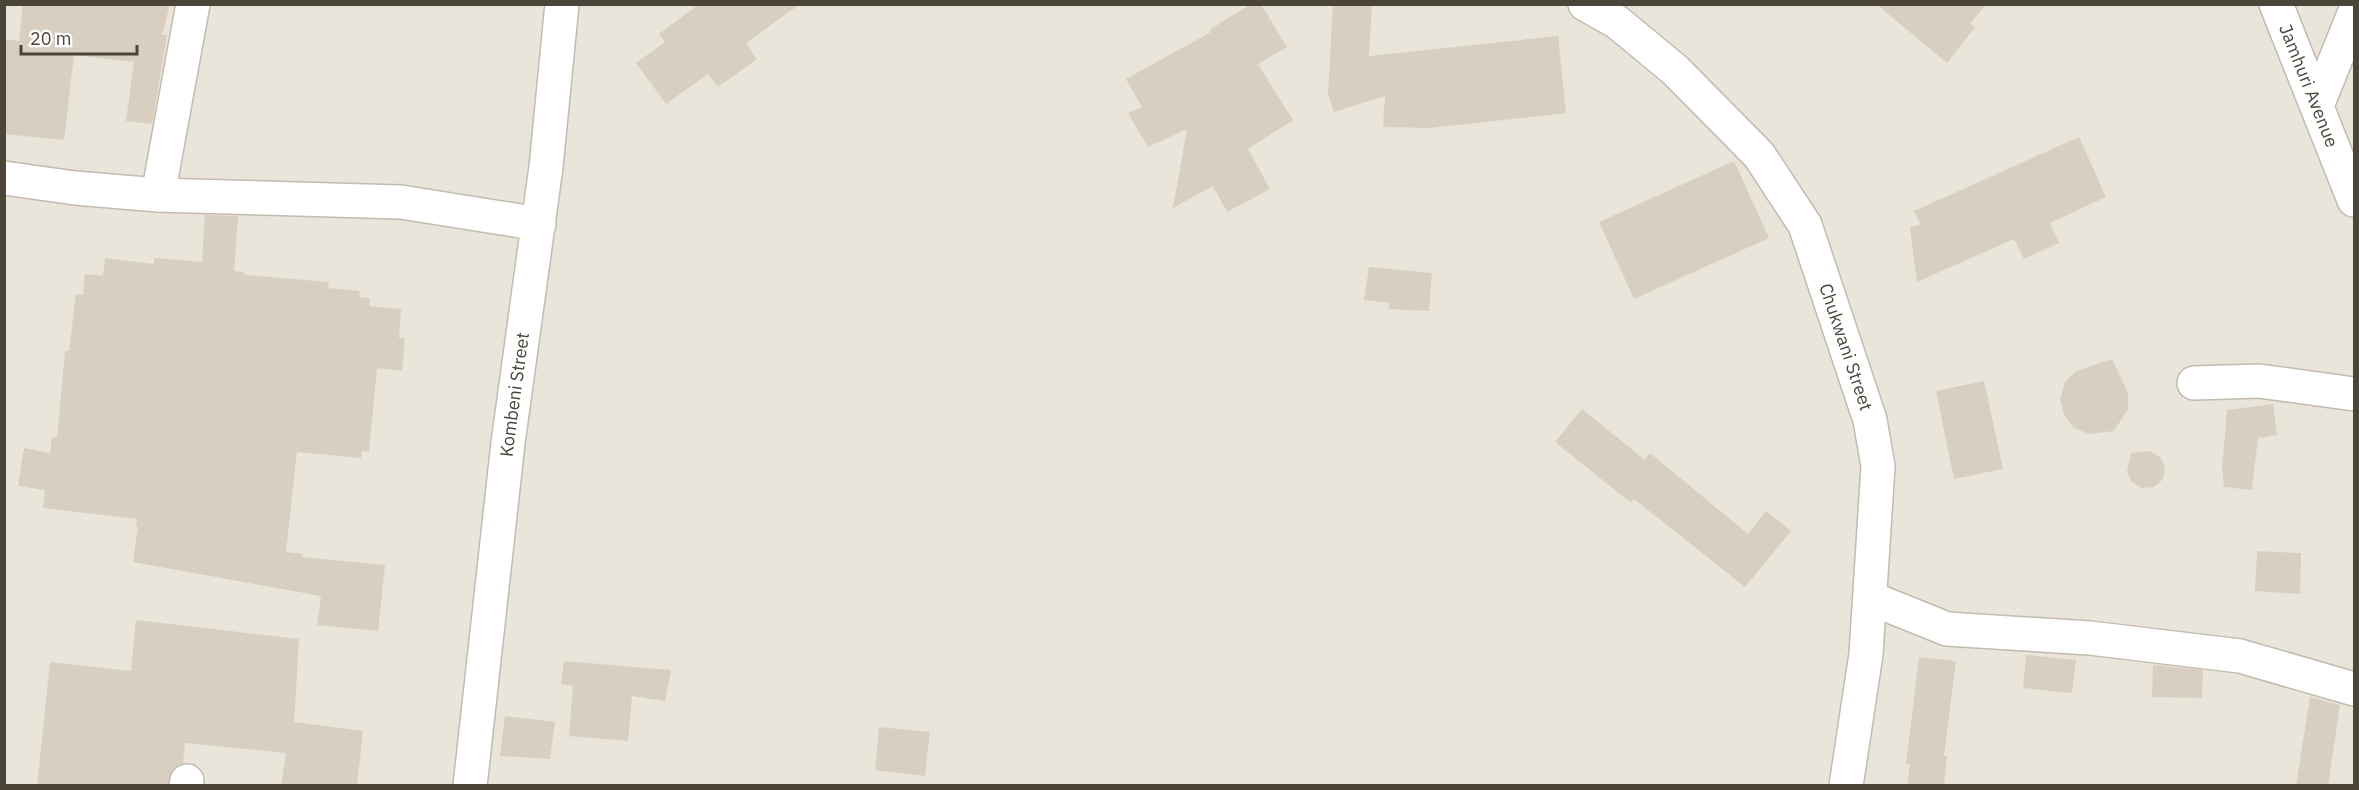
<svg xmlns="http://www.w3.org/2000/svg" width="2359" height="790" viewBox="0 0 2359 790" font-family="'IBM Plex Sans',sans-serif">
	<rect width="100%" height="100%" fill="#f6f3ec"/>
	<rect fill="#eae5da" x="5" y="5" width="2349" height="780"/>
	<g fill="#d8cfc1">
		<path d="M 23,4 L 170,4 L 162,35 L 167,35 L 152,124 L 126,121 L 134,62 L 74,55 L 64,140 L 4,134 L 4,39 L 19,41 Z"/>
		<path d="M 699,4 L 800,4 L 746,43 L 757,59 L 718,87 L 708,74 L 666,104 L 636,63 L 665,42 L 659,34 Z"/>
		<path d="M 1251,4 L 1261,4 L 1287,47 L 1258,64 L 1293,120 L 1248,149 L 1270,189 L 1227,212 L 1213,186 L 1173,208 L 1187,129 L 1148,147 L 1128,113 L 1142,107 L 1126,79 L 1211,32 L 1209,30 Z"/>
		<path d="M 1333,4 L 1372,4 L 1369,56 L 1558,36 L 1566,113 L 1430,128 L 1383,127 L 1385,96 L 1334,112 L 1328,94 Z"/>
		<path d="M 1876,4 L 1986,4 L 1970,24 L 1975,27 L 1947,63 Z"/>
		<path d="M 2079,137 L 2106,197 L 2050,223 L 2059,243 L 2024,259 L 2014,239 L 1917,282 L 1910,227 L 1921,225 L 1914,211 Z"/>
		<path d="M 1734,161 L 1769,238 L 1634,299 L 1599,222 Z"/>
		<path d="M 205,215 L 238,216 L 234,271 L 244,272 L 244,275 L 329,282 L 328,288 L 360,291 L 359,297 L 370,298 L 369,306 L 401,309 L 399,338 L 405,338 L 402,371 L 377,368 L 369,452 L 362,451 L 361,458 L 297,452 L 286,552 L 303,554 L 302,557 L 385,565 L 378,631 L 317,625 L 321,596 L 133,562 L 138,527 L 136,527 L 137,519 L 43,508 L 45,490 L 18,486 L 24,448 L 50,453 L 52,437 L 57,437 L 65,351 L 69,351 L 76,294 L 83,295 L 85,274 L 103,276 L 105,258 L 154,264 L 154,258 L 202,262 Z"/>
		<path d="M 1369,267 L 1432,273 L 1429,311 L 1389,309 L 1389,303 L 1364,300 Z"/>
		<path d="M 2112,359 L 2128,393 L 2128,409 L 2114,431 L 2089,434 L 2074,428 L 2064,415 L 2060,399 L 2065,382 L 2076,371 Z"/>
		<path d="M 1984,381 L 2003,469 L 1954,479 L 1936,391 Z"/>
		<path d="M 2273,404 L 2277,435 L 2258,438 L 2252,490 L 2224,487 L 2222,468 L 2227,410 Z"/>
		<path d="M 1582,409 L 1645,460 L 1650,453 L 1748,534 L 1766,511 L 1791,531 L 1745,587 L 1634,499 L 1631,503 L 1555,442 Z"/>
		<path d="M 2150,451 L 2160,457 L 2165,467 L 2163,479 L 2154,487 L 2142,488 L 2132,482 L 2127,472 L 2131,453 Z"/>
		<path d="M 2257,551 L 2301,553 L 2300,594 L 2255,591 Z"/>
		<path d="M 136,620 L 299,639 L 294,722 L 363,731 L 357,786 L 281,786 L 286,753 L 185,743 L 183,763 L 173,769 L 168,786 L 37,786 L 50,662 L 131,671 Z"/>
		<path d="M 2026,655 L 2076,660 L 2072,693 L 2023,688 Z"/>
		<path d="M 1919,657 L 1956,661 L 1944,756 L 1947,756 L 1944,786 L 1907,786 L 1910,764 L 1906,764 Z"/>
		<path d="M 564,661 L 671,670 L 665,701 L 632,696 L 628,741 L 569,736 L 573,686 L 561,684 Z"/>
		<path d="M 2153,665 L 2203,670 L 2202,698 L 2152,697 Z"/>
		<path d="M 2310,697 L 2340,705 L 2328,786 L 2296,786 Z"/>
		<path d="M 505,716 L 555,722 L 550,759 L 500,756 Z"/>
		<path d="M 879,727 L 930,732 L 925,776 L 875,770 Z"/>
	</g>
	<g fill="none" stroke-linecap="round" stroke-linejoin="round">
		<defs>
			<g id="minor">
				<path id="s1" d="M 1585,4 L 1617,22 L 1675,70 L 1759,155 L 1805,225 L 1870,420 L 1878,466 L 1866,654 L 1846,786"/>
				<path id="s2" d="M 2276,4 L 2354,200"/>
				<path d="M 2318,103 L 2354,14"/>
				<path d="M 4,178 L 75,188 L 158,195 L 401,202 L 539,224"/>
				<path d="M 158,195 L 193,4"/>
				<path d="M 2194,383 L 2259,381 L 2354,394"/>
				<path d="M 1870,598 L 1947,629 L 2090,638 L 2240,656 L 2354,689"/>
				<path d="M 186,786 L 187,781"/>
				<path id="s3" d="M 470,786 L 508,443 L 546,167 L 562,4"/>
			</g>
		</defs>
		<use href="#minor" stroke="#c2bbae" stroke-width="36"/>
		<use href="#minor" stroke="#fff" stroke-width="33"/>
	</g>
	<g text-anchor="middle" stroke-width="6" stroke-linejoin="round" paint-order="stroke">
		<g font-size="18" fill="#4b4439" stroke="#fff">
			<text dy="6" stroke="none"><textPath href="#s2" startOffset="88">Jamhuri Avenue</textPath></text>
			<text dy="6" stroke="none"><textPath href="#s1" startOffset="444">Chukwani Street</textPath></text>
			<text dy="6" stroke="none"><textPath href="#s3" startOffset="394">Kombeni Street</textPath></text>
		</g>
	</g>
	<rect width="2359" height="790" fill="none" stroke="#4b4439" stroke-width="12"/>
	<path d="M21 45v9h116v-9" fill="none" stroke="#4b4439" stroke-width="3"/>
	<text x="30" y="45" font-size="18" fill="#4b4439" stroke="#ffffff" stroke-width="4.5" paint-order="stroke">20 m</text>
</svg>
